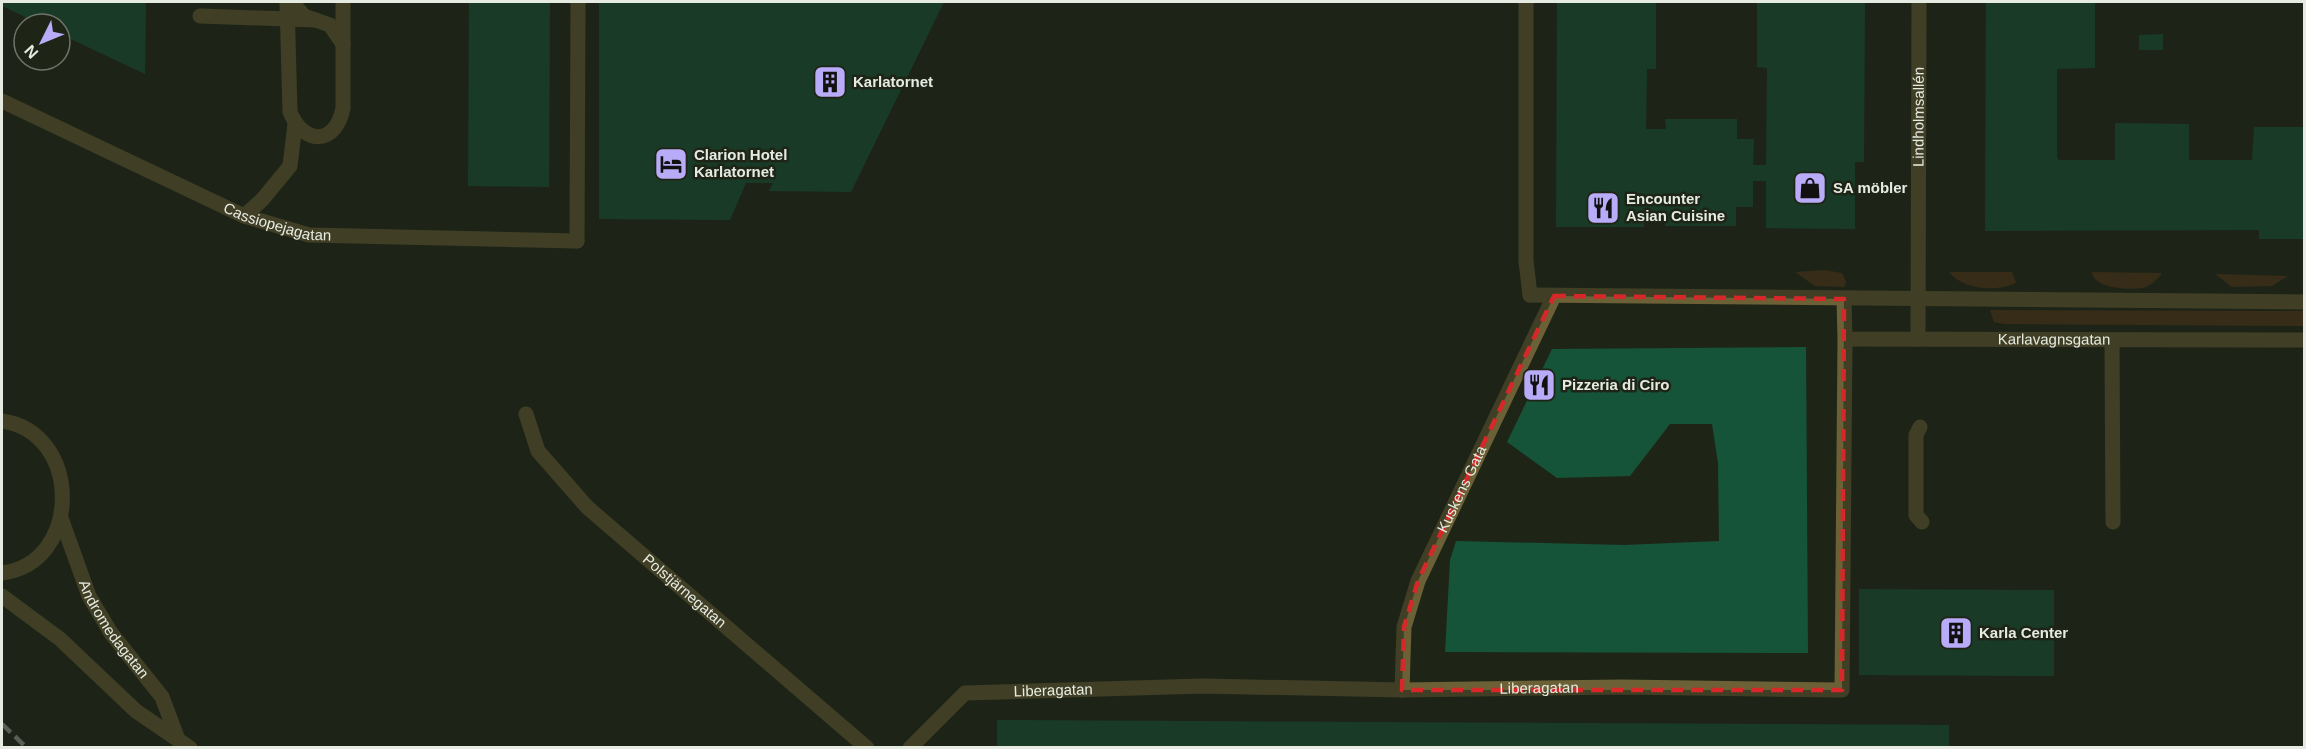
<svg xmlns="http://www.w3.org/2000/svg" width="2306" height="749" viewBox="0 0 2306 749" font-family="Helvetica,sans-serif">
	<rect width="100%" height="100%" fill="#1e2517"/>
	<g fill="#543617">
		<path d="M 1824,270 L 1842,273 L 1846,281 L 1845,287 L 1815,286 L 1795,272 Z"/>
		<path d="M 1949,272 L 2012,272 L 2016,283 C 1996,292 1963,290 1949,272 Z"/>
		<path d="M 2092,272 L 2161,273 L 2161,275 C 2157,279 2151,285 2146,287 C 2133,291 2093,289 2092,272 Z"/>
		<path d="M 2215,274 L 2288,276 L 2272,286 L 2232,287 Z"/>
		<path d="M 1990,310 L 2304,311 L 2304,326 L 2004,324 L 1994,322 Z"/>
	</g>
	<g fill="#155439">
		<path d="M 2,2 L 146,2 L 145,74 L 60,34 L 60,24 L 40,24 L 2,6 Z"/>
		<path d="M 469,2 L 550,2 L 549,187 L 468,186 Z"/>
		<path d="M 599,2 L 944,2 L 851,192 L 769,191 L 773,183 L 746,183 L 730,220 L 599,219 Z"/>
		<path d="M 1557,2 L 1656,2 L 1656,69 L 1647,69 L 1646,129 L 1666,129 L 1665,119 L 1737,119 L 1737,139 L 1754,139 L 1753,165 L 1766,165 L 1767,68 L 1757,67 L 1757,2 L 1865,2 L 1864,162 L 1855,162 L 1855,229 L 1766,228 L 1766,181 L 1753,181 L 1753,207 L 1736,207 L 1736,226 L 1665,226 L 1665,217 L 1644,217 L 1644,227 L 1556,227 Z"/>
		<path d="M 1986,2 L 2095,2 L 2095,68 L 2057,69 L 2057,158 L 2059,160 L 2115,160 L 2115,123 L 2189,124 L 2189,160 L 2252,160 L 2254,127 L 2304,127 L 2304,239 L 2259,239 L 2259,230 L 1985,231 Z"/>
		<path d="M 2163,34 L 2163,50 L 2139,50 L 2139,35 Z"/>
		<path d="M 1806,347 L 1808,653 L 1445,652 L 1450,560 L 1456,541 L 1624,545 L 1719,541 L 1718,463 L 1712,424 L 1670,424 L 1630,476 L 1557,478 L 1507,442 L 1552,349 Z"/>
		<path d="M 1859,589 L 2054,590 L 2054,676 L 1859,675 Z"/>
		<path d="M 997,720 L 1949,725 L 1949,748 L 997,748 Z"/>
	</g>
	<g fill="none" stroke-linecap="round" stroke-linejoin="round">
		<g stroke="#6b6036" stroke-width="15">
			<path d="M 1526,2 L 1526,261 L 1530,295"/>
			<path d="M 200,16 L 316,20"/>
			<path d="M 577,241 L 578,2"/>
			<path d="M 2112,341 L 2113,522"/>
			<path d="M 1920,427 L 1916,435 L 1916,515 L 1922,522"/>
		</g>
		<g stroke="#6b6036" stroke-width="15">
			<path d="M 287,2 L 290,112 C 304,146 336,145 343,108 L 343,2"/>
			<path d="M 292,2 L 304,16 L 330,25 L 343,44"/>
			<path id="s1" d="M 2,101 L 244,216 L 309,235 L 577,241"/>
			<path d="M 244,216 L 262,200 L 290,166 L 295,124"/>
			<path d="M 1530,295 L 2304,302"/>
			<path id="s2" d="M 1844,299 L 1845,339 L 2304,340"/>
			<path id="s3" d="M 1918,339 L 1919,2"/>
			<path id="s4" d="M 526,414 L 538,451 L 587,507 L 867,748"/>
			<path d="M 2,421 C 82,432 83,563 2,573"/>
			<path id="s5" d="M 61,518 L 89,596 L 111,633 L 162,697 L 177,737"/>
			<path d="M 2,596 L 60,639 L 136,711 L 190,748"/>
			<path id="s6" d="M 1402,690 L 1404,627 L 1418,581 L 1554,296"/>
			<path id="s7" d="M 910,748 L 965,693 L 1202,686 L 1402,690 L 1622,687 L 1842,690 L 1845,339"/>
		</g>
		<path stroke="#a0a59b" stroke-width="4.5" stroke-dasharray="12 6" stroke-linecap="butt" d="M 2,724 L 27,748"/>
	</g>
	<path d="M0 0H2306V749H0ZM 1554,296 L 1844,299 L 1842,690 L 1402,690 L 1404,627 L 1418,581 Z" fill="#1e2517" fill-opacity=".55" fill-rule="evenodd"/>
	<path fill="none" stroke="#d62828" stroke-width="4.5" stroke-dasharray="12 8" stroke-linejoin="round" d="M 1554,296 L 1844,299 L 1842,690 L 1402,690 L 1404,627 L 1418,581 Z"/>
	<defs>
		<symbol id="building-square" viewBox="-11 -11 22 22"><rect x="-9" y="-9" width="18" height="18" rx="4" fill="#b8abf7" stroke="#1e2517"/><path d="M-4-6H4V6H1V3H-1V6H-4ZM-2.5-4.3h1.7v1.8h-1.7ZM.8-4.3h1.7v1.8H.8ZM-2.5-1h1.7V.8h-1.7ZM.8-1h1.7V.8H.8Z" fill="#111"/></symbol>
		<symbol id="hotel-square" viewBox="-11 -11 22 22"><rect x="-9" y="-9" width="18" height="18" rx="4" fill="#b8abf7" stroke="#1e2517"/><path d="M-6-4.5h1.5V1H6V5H4.5V3h-9V5H-6ZM-4 0a1.8 1.8 0 1 1 3.6 0ZM.5 0V-2.5h3Q6-2.5 6 0Z" fill="#111"/></symbol>
		<symbol id="shop-square" viewBox="-11 -11 22 22"><rect x="-9" y="-9" width="18" height="18" rx="4" fill="#b8abf7" stroke="#1e2517"/><path d="M-5-2.5h2.3a2.7 3.5 0 0 1 5.4 0H5L5.5 6h-11ZM-1.5-2.5h3a1.5 2.3 0 0 0-3 0Z" fill="#111"/></symbol>
		<symbol id="restaurant-square" viewBox="-11 -11 22 22"><rect x="-9" y="-9" width="18" height="18" rx="4" fill="#b8abf7" stroke="#1e2517"/><path d="M-5-6h1v4h1v-4h1v4h1v-4h1v5L-1.5 .5V6h-2V.5L-5-1ZM5-6V6H3V1.5H1.5Q1.5-4 5-6Z" fill="#111"/></symbol>
	</defs>
	<g fill-rule="evenodd">
		<use href="#building-square" x="811" y="63" width="38" height="38"/>
		<use href="#hotel-square" x="652" y="145" width="38" height="38"/>
		<use href="#shop-square" x="1791" y="169" width="38" height="38"/>
		<use href="#restaurant-square" x="1584" y="189" width="38" height="38"/>
		<use href="#restaurant-square" x="1520" y="366" width="38" height="38"/>
		<use href="#building-square" x="1937" y="614" width="38" height="38"/>
	</g>
	<g text-anchor="middle" stroke-width="5" stroke-linejoin="round" paint-order="stroke">
		<g font-size="15" font-weight="bold" fill="#e6ebe2" stroke="#1e2517" text-anchor="start">
			<text x="853" y="87">Karlatornet</text>
			<text x="694" y="160">Clarion Hotel<tspan x="694" dy="17">Karlatornet</tspan></text>
			<text x="1833" y="193">SA möbler</text>
			<text x="1626" y="204">Encounter<tspan x="1626" dy="17">Asian Cuisine</tspan></text>
			<text x="1562" y="390">Pizzeria di Ciro</text>
			<text x="1979" y="638">Karla Center</text>
		</g>
		<g font-size="15" fill="#e6ebe2" stroke="#1e2517">
			<text dy="5" stroke="none"><textPath href="#s3" startOffset="222">Lindholmsallén</textPath></text>
			<text dy="5" stroke="none"><textPath href="#s1" startOffset="302">Cassiopejagatan</textPath></text>
			<text dy="5" stroke="none"><textPath href="#s2" startOffset="249">Karlavagnsgatan</textPath></text>
			<text dy="5" stroke="none"><textPath href="#s6" startOffset="213">Kuskens Gata</textPath></text>
			<text dy="5" stroke="none"><textPath href="#s4" startOffset="242">Polstjärnegatan</textPath></text>
			<text dy="5" stroke="none"><textPath href="#s5" startOffset="124">Andromedagatan</textPath></text>
			<text dy="5" stroke="none"><textPath href="#s7" startOffset="652">Liberagatan</textPath></text>
			<text dy="5" stroke="none"><textPath href="#s7" startOffset="166">Liberagatan</textPath></text>
		</g>
	</g>
	<rect width="2306" height="749" fill="none" stroke="#e6ebe2" stroke-width="6"/>
	<g transform="translate(42 42) rotate(227)"><circle r="28" fill="#1e2517" stroke="#6e7468" stroke-width="1.5"/>
	<path d="M0-4.5L10 22L0 15L-10 22Z" fill="#b8abf7"/>
	<text y="-9" font-size="16" font-weight="bold" text-anchor="middle" fill="#e6ebe2">N</text>
	</g>
</svg>
